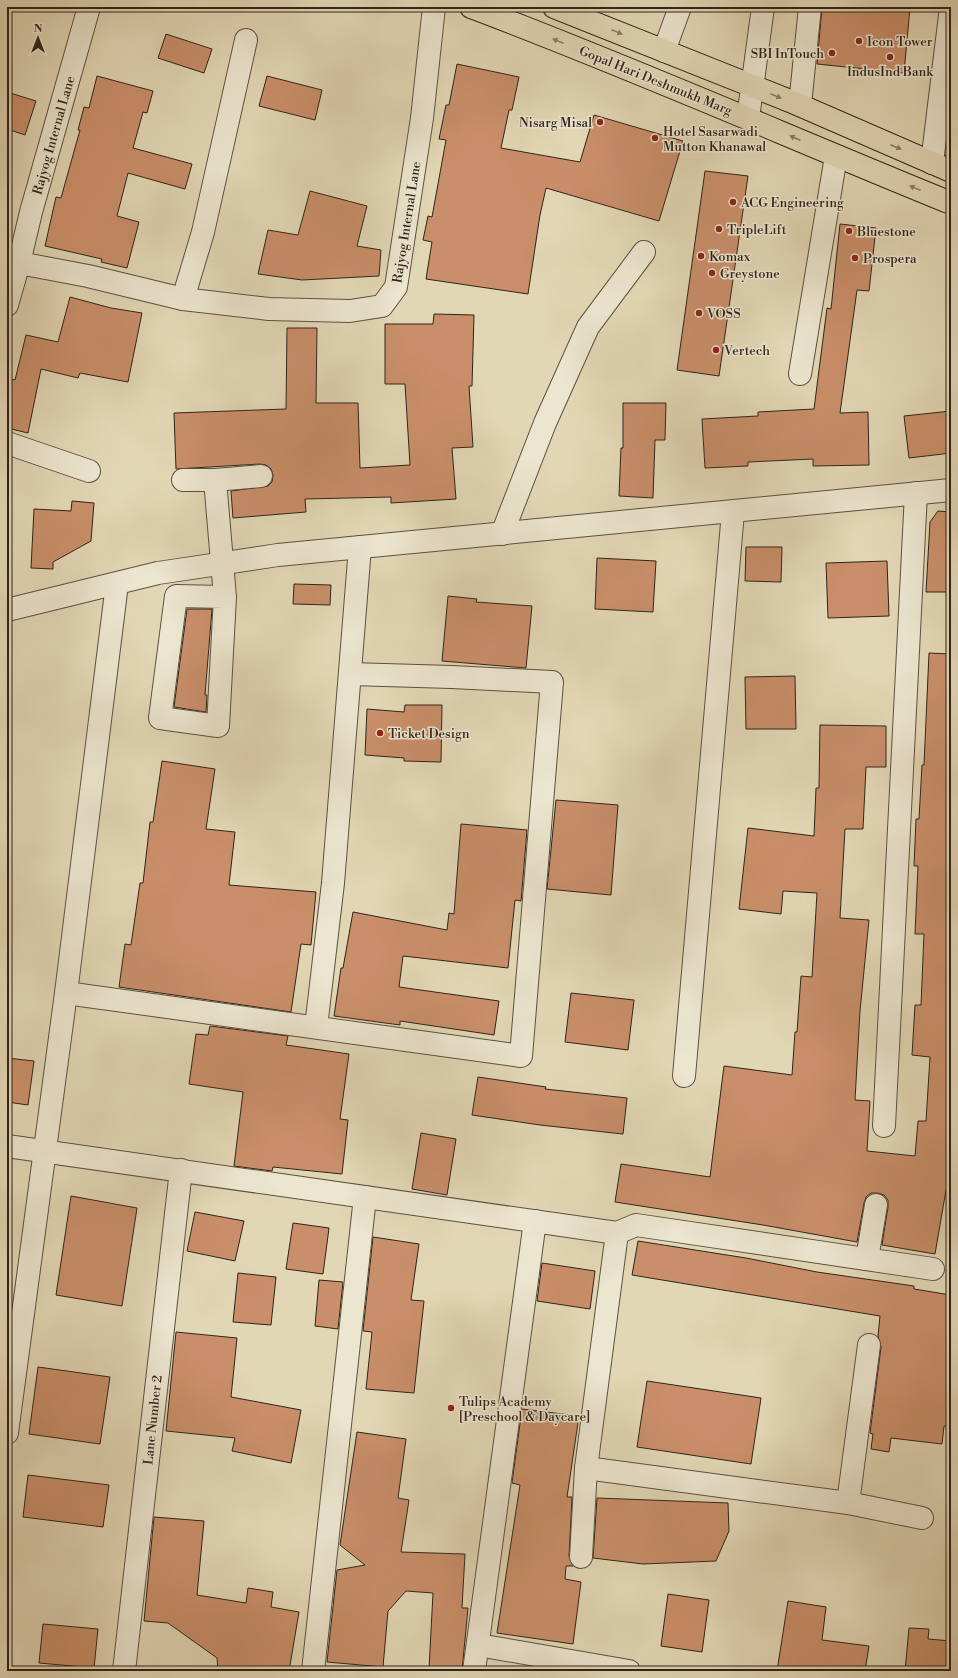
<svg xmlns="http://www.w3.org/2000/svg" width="958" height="1678" viewBox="0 0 958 1678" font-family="'Libre Bodoni',serif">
	<rect width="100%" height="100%" fill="#e2d7b5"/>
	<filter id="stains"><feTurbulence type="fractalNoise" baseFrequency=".005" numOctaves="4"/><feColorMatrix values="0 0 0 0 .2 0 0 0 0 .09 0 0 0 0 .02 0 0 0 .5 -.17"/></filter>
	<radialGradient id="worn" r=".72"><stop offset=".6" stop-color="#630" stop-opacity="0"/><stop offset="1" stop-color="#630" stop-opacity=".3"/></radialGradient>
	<g fill="#c98f6a" stroke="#30231b">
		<path d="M 822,7 L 910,7 L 904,73 L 817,64 Z"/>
		<path d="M 166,34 L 212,49 L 204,73 L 158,58 Z"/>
		<path d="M 457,64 L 519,77 L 512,110 L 509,110 L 501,148 L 580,162 L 594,115 L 683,141 L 659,221 L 546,188 L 540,215 L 528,294 L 426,279 L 432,242 L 423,240 L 428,216 L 432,217 L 446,140 L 439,139 L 446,105 L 449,105 Z"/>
		<path d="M 97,76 L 153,91 L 147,113 L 143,112 L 133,148 L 192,164 L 185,189 L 128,173 L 117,216 L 139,222 L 127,268 L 101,262 L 102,259 L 45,246 L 56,197 L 61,198 L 80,130 L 78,130 L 84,107 L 89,108 Z"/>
		<path d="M 267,76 L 322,90 L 315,120 L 259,106 Z"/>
		<path d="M 7,92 L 36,101 L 25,135 L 7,129 Z"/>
		<path d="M 705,171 L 748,176 L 719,376 L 677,370 Z"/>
		<path d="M 310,191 L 367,206 L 357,246 L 381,250 L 379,276 L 302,280 L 258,274 L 268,230 L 298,235 Z"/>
		<path d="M 840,224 L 876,228 L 869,291 L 857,290 L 840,413 L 868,412 L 869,465 L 813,466 L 813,459 L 748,462 L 748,466 L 705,468 L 702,419 L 758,416 L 758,412 L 814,409 L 827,308 L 831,309 Z"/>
		<path d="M 70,297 L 111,308 L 142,313 L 128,382 L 80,373 L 78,378 L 41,369 L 28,433 L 7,428 L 7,378 L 15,380 L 26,335 L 58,342 Z"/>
		<path d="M 434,314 L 474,315 L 472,386 L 469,386 L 473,447 L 452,448 L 456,499 L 391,503 L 391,497 L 305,499 L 306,512 L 233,518 L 231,491 L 268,486 L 272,482 L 273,475 L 271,469 L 266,465 L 260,464 L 176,469 L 174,413 L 286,409 L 287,328 L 317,328 L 316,403 L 358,403 L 360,468 L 410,465 L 405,384 L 385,384 L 385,324 L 433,324 Z"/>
		<path d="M 623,403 L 666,403 L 665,440 L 655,440 L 653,498 L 619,496 L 621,448 L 623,448 Z"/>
		<path d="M 951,411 L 951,453 L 909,458 L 904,416 Z"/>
		<path d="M 72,501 L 94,503 L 91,541 L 53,562 L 53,569 L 31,568 L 34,509 L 71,511 Z"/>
		<path d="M 938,511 L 951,512 L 951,592 L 926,592 L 930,522 Z"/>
		<path d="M 746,547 L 782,547 L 781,582 L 745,581 Z"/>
		<path d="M 597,558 L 656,561 L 653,612 L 595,609 Z"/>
		<path d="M 887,561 L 889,616 L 828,618 L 826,563 Z"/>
		<path d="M 294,584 L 331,585 L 330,605 L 293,604 Z"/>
		<path d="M 448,596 L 477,599 L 476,602 L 532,606 L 526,668 L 442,661 Z"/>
		<path d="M 187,609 L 212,609 L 205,695 L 207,695 L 206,712 L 174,707 Z"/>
		<path d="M 929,653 L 951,654 L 951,1190 L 946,1190 L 935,1254 L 882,1245 L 888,1207 L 888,1200 L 884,1195 L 878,1193 L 871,1193 L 866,1197 L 864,1203 L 857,1242 L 763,1225 L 615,1202 L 621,1164 L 710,1177 L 724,1066 L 792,1075 L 795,1032 L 797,1032 L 801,976 L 812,977 L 817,893 L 783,891 L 781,914 L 739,909 L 748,828 L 814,836 L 816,788 L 819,788 L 820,725 L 886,726 L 886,767 L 866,767 L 863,829 L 845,829 L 840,918 L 869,920 L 860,1011 L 855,1100 L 870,1101 L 867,1151 L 915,1156 L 918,1121 L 926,1121 L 930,1057 L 912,1055 L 915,1005 L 921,1005 L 924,934 L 915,934 L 918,866 L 914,866 L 916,819 L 919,819 L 922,765 L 924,765 Z"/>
		<path d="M 795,676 L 796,729 L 746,729 L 745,677 Z"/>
		<path d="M 405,705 L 442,705 L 441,762 L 404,761 L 404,758 L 365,755 L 367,709 L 404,712 Z"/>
		<path d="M 162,761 L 215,769 L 206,829 L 235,832 L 229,885 L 316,892 L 311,945 L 301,944 L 291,1012 L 119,987 L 125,944 L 131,945 L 140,883 L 143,883 L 150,822 L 153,822 Z"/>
		<path d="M 556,800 L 618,805 L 611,895 L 547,889 Z"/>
		<path d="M 461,824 L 527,830 L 521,901 L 515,900 L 508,968 L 403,956 L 399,987 L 499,1001 L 494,1035 L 400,1021 L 400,1025 L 334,1016 L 341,968 L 343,968 L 353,912 L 447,930 L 449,913 L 454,914 Z"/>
		<path d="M 571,993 L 634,1000 L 628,1050 L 565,1042 Z"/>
		<path d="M 210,1026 L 288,1036 L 286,1045 L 349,1054 L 340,1119 L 348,1120 L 342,1174 L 273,1167 L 272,1171 L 234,1166 L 243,1092 L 189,1084 L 196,1034 L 208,1035 Z"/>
		<path d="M 7,1058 L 34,1061 L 28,1105 L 7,1102 Z"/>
		<path d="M 478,1077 L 546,1087 L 545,1089 L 627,1098 L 623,1134 L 540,1125 L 472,1115 Z"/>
		<path d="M 421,1133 L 456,1139 L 447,1195 L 412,1189 Z"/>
		<path d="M 71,1196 L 137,1208 L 122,1306 L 56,1295 Z"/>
		<path d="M 195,1212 L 244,1221 L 235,1261 L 187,1251 Z"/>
		<path d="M 293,1223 L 329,1228 L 323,1274 L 286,1269 Z"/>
		<path d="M 373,1237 L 419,1244 L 411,1300 L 424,1301 L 414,1393 L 366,1389 L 372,1332 L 363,1331 Z"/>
		<path d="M 638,1241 L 746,1258 L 817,1272 L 914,1286 L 914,1289 L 951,1295 L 951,1427 L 944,1426 L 942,1444 L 891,1438 L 889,1452 L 871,1449 L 873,1434 L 870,1433 L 881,1347 L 878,1336 L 880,1316 L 632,1275 Z"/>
		<path d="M 542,1263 L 595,1271 L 590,1309 L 537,1301 Z"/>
		<path d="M 238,1273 L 276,1277 L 271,1325 L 233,1322 Z"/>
		<path d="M 319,1280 L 343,1282 L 338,1329 L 315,1326 Z"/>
		<path d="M 176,1332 L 237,1338 L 231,1397 L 301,1410 L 291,1463 L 232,1451 L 235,1438 L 166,1431 Z"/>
		<path d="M 38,1367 L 110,1377 L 100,1444 L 29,1434 Z"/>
		<path d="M 647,1381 L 761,1398 L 751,1464 L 637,1447 Z"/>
		<path d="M 522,1409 L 579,1416 L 567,1497 L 572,1497 L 569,1556 L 573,1566 L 566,1566 L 565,1579 L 581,1582 L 573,1644 L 497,1633 L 520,1485 L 512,1483 Z"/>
		<path d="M 357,1432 L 406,1439 L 398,1498 L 409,1500 L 401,1552 L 465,1554 L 462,1608 L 468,1608 L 462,1671 L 429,1669 L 433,1593 L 406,1591 L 388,1611 L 383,1667 L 327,1662 L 337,1570 L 365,1565 L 340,1545 Z"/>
		<path d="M 28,1475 L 109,1485 L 103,1527 L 23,1517 Z"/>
		<path d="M 597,1498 L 728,1503 L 729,1531 L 716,1561 L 643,1564 L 593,1558 Z"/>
		<path d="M 154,1517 L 204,1521 L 197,1595 L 246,1603 L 248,1588 L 273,1592 L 271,1607 L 299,1612 L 289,1671 L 218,1671 L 217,1658 L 168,1623 L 144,1621 Z"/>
		<path d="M 668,1594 L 709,1600 L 702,1652 L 661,1646 Z"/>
		<path d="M 788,1601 L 826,1607 L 822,1640 L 869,1646 L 865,1671 L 777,1671 Z"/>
		<path d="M 43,1624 L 98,1629 L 94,1668 L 39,1663 Z"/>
		<path d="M 909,1628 L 929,1629 L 928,1639 L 951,1641 L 951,1671 L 905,1671 Z"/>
	</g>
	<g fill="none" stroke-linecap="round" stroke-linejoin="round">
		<defs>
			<g id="minor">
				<path d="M 664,51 L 680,7"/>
				<path d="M 800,105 L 810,7"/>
				<path d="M 748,118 L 763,7"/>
				<path d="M 932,163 L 951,7"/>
				<path d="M 19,263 L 88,276 L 183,299 L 269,309 L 350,311 L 382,306 L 396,287 L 422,118 L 434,7"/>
				<path d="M 183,299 L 203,232 L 246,40"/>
				<path d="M 7,305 L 19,263 L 31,212 L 89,7"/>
				<path d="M 800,374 L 836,156"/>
				<path d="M 7,443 L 89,471"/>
				<path d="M 183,480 L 215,480"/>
				<path d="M 502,534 L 545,423 L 588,327 L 644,252"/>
				<path d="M 225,597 L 176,596 L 160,718 L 218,726 L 225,597 L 215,480 L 261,476"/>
				<path d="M 7,610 L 158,573 L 278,555 L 951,490"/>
				<path d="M 66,993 L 521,1056 L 552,682 L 452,677 L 350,674"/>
				<path d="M 316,1027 L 333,883 L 360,547"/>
				<path d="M 684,1076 L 733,512"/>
				<path d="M 884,1126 L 916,493"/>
				<path d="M 7,1146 L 617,1233 L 636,1225 L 933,1269"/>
				<path d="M 867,1259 L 876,1205"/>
				<path d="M 7,1433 L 66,993 L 117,584"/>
				<path d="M 586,1468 L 848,1503 L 922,1518"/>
				<path d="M 848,1503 L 869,1345"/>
				<path d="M 581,1557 L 586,1468 L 617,1233"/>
				<path d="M 478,1645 L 629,1671"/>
				<path d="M 124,1671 L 181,1170"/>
				<path d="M 313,1671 L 365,1197"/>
				<path d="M 474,1671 L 535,1221"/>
			</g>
			<g id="major">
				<path d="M 471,7 C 633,68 791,138 951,203"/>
				<path d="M 554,7 L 790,101 L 951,171"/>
			</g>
		</defs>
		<use href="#minor" stroke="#5c5042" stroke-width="24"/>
		<use href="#major" stroke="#30231b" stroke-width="24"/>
		<use href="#minor" stroke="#ece5cf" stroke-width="22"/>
		<use href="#major" stroke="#e2d7b5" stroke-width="22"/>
	</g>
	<defs><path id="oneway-solid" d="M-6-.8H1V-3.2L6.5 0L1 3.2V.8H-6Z"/></defs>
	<g fill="#897d68">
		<use href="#oneway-solid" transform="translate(617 32) rotate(22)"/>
		<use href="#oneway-solid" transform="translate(558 41) rotate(-158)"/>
		<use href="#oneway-solid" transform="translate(776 96) rotate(22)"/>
		<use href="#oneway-solid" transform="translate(795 138) rotate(-156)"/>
		<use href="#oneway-solid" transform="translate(896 147) rotate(23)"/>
		<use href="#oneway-solid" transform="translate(915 188) rotate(-158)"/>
	</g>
	<g fill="#8f2418" stroke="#ece5cf" stroke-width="1.5">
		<circle cx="859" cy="41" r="4"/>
		<circle cx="832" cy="53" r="4"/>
		<circle cx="890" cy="57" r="4"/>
		<circle cx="600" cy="122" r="4"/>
		<circle cx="655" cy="138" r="4"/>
		<circle cx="733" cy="202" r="4"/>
		<circle cx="719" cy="229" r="4"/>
		<circle cx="849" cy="231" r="4"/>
		<circle cx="701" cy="256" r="4"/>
		<circle cx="855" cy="258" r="4"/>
		<circle cx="712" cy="273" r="4"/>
		<circle cx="699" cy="313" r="4"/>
		<circle cx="716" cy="350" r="4"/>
		<circle cx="380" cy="733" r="4"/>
		<circle cx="451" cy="1408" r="4"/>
	</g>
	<g text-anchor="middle" stroke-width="3" stroke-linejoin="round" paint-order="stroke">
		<g font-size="13" fill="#30231b" stroke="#ece5cf" text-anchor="start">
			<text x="867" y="46">Icon Tower</text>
			<text x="824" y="58" text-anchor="end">SBI InTouch</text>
			<text x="890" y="76" text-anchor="middle">IndusInd Bank</text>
			<text x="592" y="127" text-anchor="end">Nisarg Misal</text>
			<text x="663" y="136">Hotel Sasarwadi<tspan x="663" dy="15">Mutton Khanawal</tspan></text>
			<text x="741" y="207">ACG Engineering</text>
			<text x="727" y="234">TripleLift</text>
			<text x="857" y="236">Bluestone</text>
			<text x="709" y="261">Komax</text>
			<text x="863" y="263">Prospera</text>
			<text x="720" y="278">Greystone</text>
			<text x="707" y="318">VOSS</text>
			<text x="724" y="355">Vertech</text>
			<text x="388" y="738">Ticket Design</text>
			<text x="459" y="1406">Tulips Academy<tspan x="459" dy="15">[Preschool &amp; Daycare]</tspan></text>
		</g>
		<g font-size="13" fill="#30231b" stroke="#ece5cf">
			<text transform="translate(656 80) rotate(22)" y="5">Gopal Hari Deshmukh Marg</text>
			<text transform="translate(53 135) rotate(-74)" y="5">Rajyog Internal Lane</text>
			<text transform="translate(406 222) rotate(-81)" y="5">Rajyog Internal Lane</text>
			<text transform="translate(152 1420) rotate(-84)" y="5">Lane Number 2</text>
		</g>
	</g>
	<rect width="958" height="1678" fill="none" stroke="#e2d7b5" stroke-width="24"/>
	<rect x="8" y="8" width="942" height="1662" fill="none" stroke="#30231b" stroke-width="2"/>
	<rect x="12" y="12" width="934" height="1654" fill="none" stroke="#30231b"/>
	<g transform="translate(38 38)" stroke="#ece5cf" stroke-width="3" paint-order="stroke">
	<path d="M0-3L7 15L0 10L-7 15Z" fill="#30231b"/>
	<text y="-6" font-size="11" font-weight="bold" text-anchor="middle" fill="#30231b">N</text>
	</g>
	<rect width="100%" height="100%" filter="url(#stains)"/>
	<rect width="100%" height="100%" fill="url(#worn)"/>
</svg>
